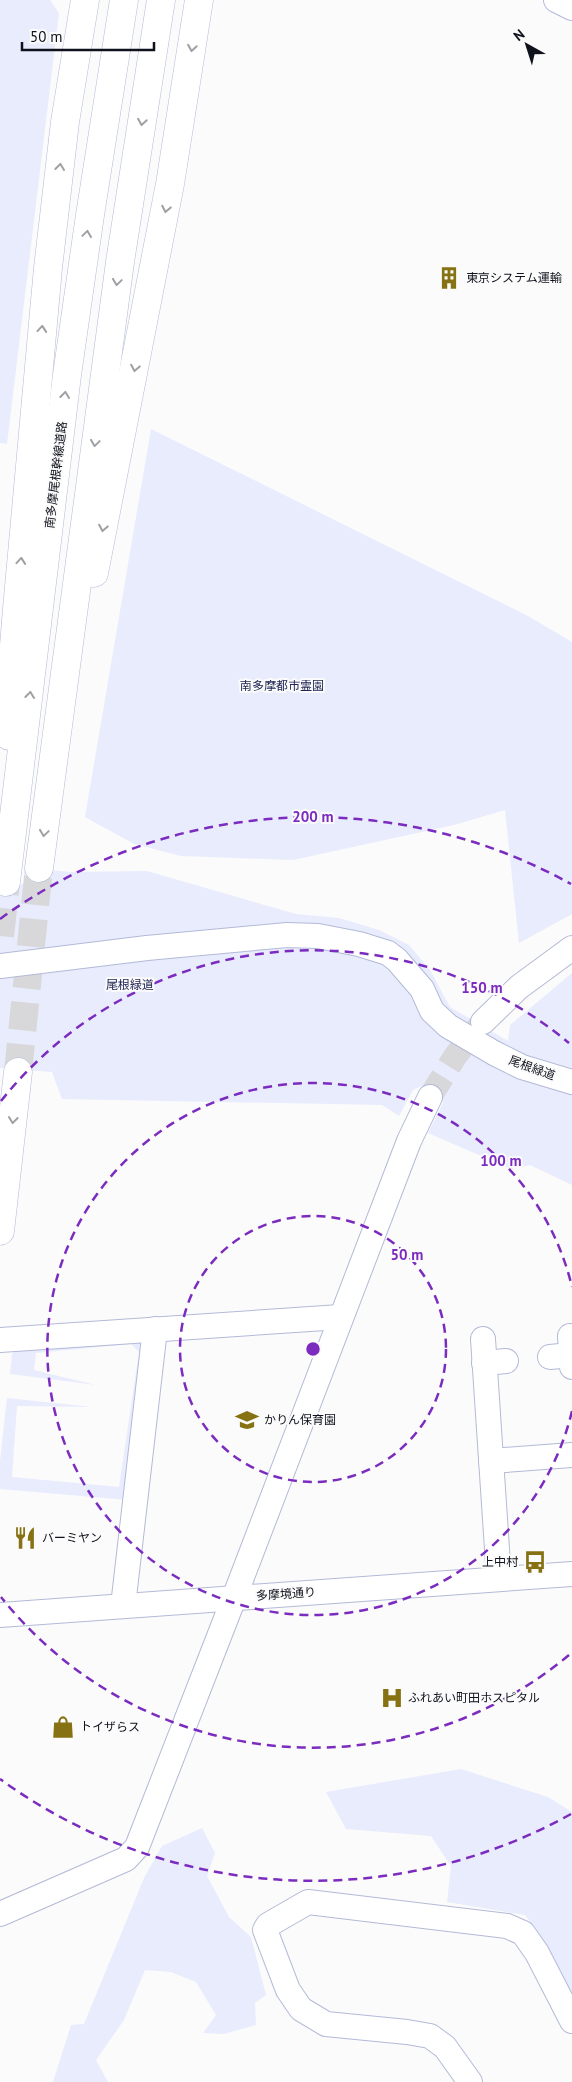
<svg xmlns="http://www.w3.org/2000/svg" width="572" height="2082" viewBox="0 0 572 2082" font-family="'PT Sans','Noto Sans JP',sans-serif">
	<rect width="100%" height="100%" fill="#fbfbfb"/>
	<g fill="#e8ecfd">
		<path d="M 0,0 L 50,0 L 59,13 L 7,444 L 0,443 Z"/>
		<path d="M 151,429 L 528,616 L 572,642 L 572,914 L 519,943 L 505,810 L 454,825 L 293,860 L 181,856 L 134,844 L 85,817 Z"/>
		<path d="M 24,868 L 72,872 L 147,871 L 296,914 L 339,918 L 379,930 L 409,945 L 430,970 L 450,1007 L 508,1041 L 510,1025 L 572,973 L 572,1185 L 530,1165 L 511,1169 L 428,1133 L 443,1103 L 441,1093 L 426,1084 L 413,1090 L 399,1116 L 382,1105 L 62,1099 L 52,1072 L 0,1068 L 0,887 L 24,884 Z"/>
		<path d="M 138,1339 L 146,1348 L 128,1500 L 0,1489 L 0,1461 L 7,1398 L 92,1407 L 17,1406 L 12,1477 L 119,1487 L 139,1352 L 131,1344 L 36,1353 L 34,1370 L 96,1385 L 10,1374 L 12,1354 L 17,1349 Z"/>
		<path d="M 461,1769 L 548,1797 L 572,1812 L 572,1998 L 541,1936 L 525,1915 L 447,1902 L 451,1866 L 431,1836 L 346,1829 L 326,1792 Z"/>
		<path d="M 202,1828 L 215,1853 L 207,1876 L 229,1917 L 251,1937 L 266,1995 L 255,2003 L 256,2025 L 224,2034 L 203,2033 L 216,2015 L 196,1982 L 171,1972 L 145,1970 L 124,2020 L 96,2060 L 108,2082 L 53,2082 L 71,2025 L 84,2024 L 144,1878 L 162,1846 Z"/>
	</g>
	<g fill="none" stroke-linecap="round" stroke-linejoin="round">
		<path stroke="#d8d8da" stroke-width="24" stroke-dasharray="24 12" stroke-linecap="butt" d="M 430,1097 L 456,1055 L 482,1023"/>
		<g stroke="#d8d8da" stroke-width="28" stroke-dasharray="28 14" stroke-linecap="butt">
			<path d="M 0,936 L 6,882"/>
			<path d="M 18,1072 L 39,868"/>
		</g>
		<defs>
			<g id="minor">
				<path d="M 556,0 L 572,8"/>
				<path d="M 0,966 L 147,948 L 287,935 L 318,936 L 359,944 L 388,953 L 397,960 L 422,989 L 432,1011 L 448,1026 L 494,1053 L 522,1067 L 572,1082"/>
				<path d="M 483,1022 L 519,987 L 572,948"/>
				<path d="M 570,1336 L 572,1367"/>
				<path d="M 483,1339 L 499,1579"/>
				<path d="M 0,1340 L 340,1317"/>
				<path d="M 550,1357 L 571,1355"/>
				<path d="M 484,1363 L 506,1361"/>
				<path d="M 491,1461 L 572,1455"/>
				<path d="M 123,1606 L 155,1329"/>
				<path d="M 0,1615 L 572,1574"/>
				<path d="M 0,1914 L 126,1859 L 137,1847 L 234,1598 L 409,1141 L 430,1097"/>
				<path d="M 470,2082 L 445,2047 L 430,2036 L 407,2032 L 326,2024 L 301,2009 L 288,1990 L 265,1930 L 268,1925 L 308,1902 L 507,1926 L 523,1933 L 537,1953 L 572,2021"/>
			</g>
			<g id="major">
				<path d="M 94,573 L 170,184 L 199,0"/>
				<path d="M 9,736 L 10,694 L 17,609 L 48,268 L 65,122 L 85,0"/>
				<path d="M 39,868 L 120,262 L 161,0"/>
				<path d="M 6,882 L 67,375 L 90,215 L 124,0"/>
				<path d="M 0,1231 L 18,1072"/>
			</g>
		</defs>
		<use href="#minor" stroke="#b3bad7" stroke-width="26"/>
		<use href="#major" stroke="#b3bad7" stroke-width="29"/>
		<use href="#minor" stroke="#fff" stroke-width="24"/>
		<use href="#major" stroke="#fff" stroke-width="28"/>
	</g>
	<defs><path id="oneway-chevron" d="M-2-3.5L2.5 0L-2 3.5" fill="none" stroke-width="1.6" stroke-linecap="round" stroke-linejoin="round" transform="scale(1.25)"/></defs>
	<g stroke="#9fa0a4">
		<use href="#oneway-chevron" transform="translate(192 48) rotate(99)"/>
		<use href="#oneway-chevron" transform="translate(142 122) rotate(99)"/>
		<use href="#oneway-chevron" transform="translate(60 167) rotate(-83)"/>
		<use href="#oneway-chevron" transform="translate(166 209) rotate(101)"/>
		<use href="#oneway-chevron" transform="translate(87 234) rotate(-82)"/>
		<use href="#oneway-chevron" transform="translate(117 282) rotate(98)"/>
		<use href="#oneway-chevron" transform="translate(42 329) rotate(-85)"/>
		<use href="#oneway-chevron" transform="translate(135 368) rotate(101)"/>
		<use href="#oneway-chevron" transform="translate(65 395) rotate(-83)"/>
		<use href="#oneway-chevron" transform="translate(95 443) rotate(98)"/>
		<use href="#oneway-chevron" transform="translate(103 528) rotate(101)"/>
		<use href="#oneway-chevron" transform="translate(21 561) rotate(-85)"/>
		<use href="#oneway-chevron" transform="translate(30 695) rotate(-83)"/>
		<use href="#oneway-chevron" transform="translate(44 833) rotate(98)"/>
		<use href="#oneway-chevron" transform="translate(13 1120) rotate(97)"/>
	</g>
	<g fill="none" stroke="#7b2cbf" stroke-width="2.5" stroke-dasharray="9 6">
		<circle cx="313" cy="1349" r="133"/>
		<path d="M572 1411A266 266 0 1 1 572 1287"/>
		<path d="M569 1655A399 399 0 0 1 1 1597M1 1101A399 399 0 0 1 569 1043"/>
		<path d="M571 1814A532 532 0 0 1 0 1779M0 919A532 532 0 0 1 571 884"/>
	</g>
	<defs>
		<symbol id="building-bare" viewBox="-9 -9 18 18"><path d="M-4-6H4V6H1V3H-1V6H-4ZM-2.5-4.3h1.7v1.8h-1.7ZM.8-4.3h1.7v1.8H.8ZM-2.5-1h1.7V.8h-1.7ZM.8-1h1.7V.8H.8Z" fill="#867213" stroke="#fbfbfb" stroke-width="2.5" paint-order="stroke"/></symbol>
		<symbol id="school-bare" viewBox="-9 -9 18 18"><path d="M0-5L7-2L0 1L-7-2ZM-4 1L0 2.5L4 1V4Q0 6-4 4Z" fill="#867213" stroke="#fbfbfb" stroke-width="2.5" paint-order="stroke"/></symbol>
		<symbol id="restaurant-bare" viewBox="-9 -9 18 18"><path d="M-5-6h1v4h1v-4h1v4h1v-4h1v5L-1.5 .5V6h-2V.5L-5-1ZM5-6V6H3V1.5H1.5Q1.5-4 5-6Z" fill="#867213" stroke="#fbfbfb" stroke-width="2.5" paint-order="stroke"/></symbol>
		<symbol id="bus-bare" viewBox="-9 -9 18 18"><path d="M-5-6H5V4H4V6H2V4H-2V6H-4V4H-5ZM-3.5-4V0h7V-4ZM-3.5 1.2v1.5H-2V1.2ZM2 1.2v1.5H3.5V1.2Z" fill="#867213" stroke="#fbfbfb" stroke-width="2.5" paint-order="stroke"/></symbol>
		<symbol id="hospital-bare" viewBox="-9 -9 18 18"><path d="M-5-5h3v3.5h4V-5h3V5h-3V1.5h-4V5h-3Z" fill="#867213" stroke="#fbfbfb" stroke-width="2.5" paint-order="stroke"/></symbol>
		<symbol id="shop-bare" viewBox="-9 -9 18 18"><path d="M-5-2.5h2.3a2.7 3.5 0 0 1 5.4 0H5L5.5 6h-11ZM-1.5-2.5h3a1.5 2.3 0 0 0-3 0Z" fill="#867213" stroke="#fbfbfb" stroke-width="2.5" paint-order="stroke"/></symbol>
	</defs>
	<g fill-rule="evenodd">
		<use href="#building-bare" x="433" y="262" width="32" height="32"/>
		<use href="#school-bare" x="231" y="1404" width="32" height="32"/>
		<use href="#restaurant-bare" x="9" y="1522" width="32" height="32"/>
		<use href="#bus-bare" x="519" y="1546" width="32" height="32"/>
		<use href="#hospital-bare" x="376" y="1682" width="32" height="32"/>
		<use href="#shop-bare" x="47" y="1711" width="32" height="32"/>
	</g>
	<g text-anchor="middle" stroke-width="4" stroke-linejoin="round" paint-order="stroke">
		<g font-size="12" fill="#0f111c" stroke="#fbfbfb" text-anchor="start">
			<text x="466" y="282">東京システム運輸</text>
			<text x="264" y="1424">かりん保育園</text>
			<text x="42" y="1542">バーミヤン</text>
			<text x="518" y="1566" text-anchor="end">上中村</text>
			<text x="408" y="1702">ふれあい町田ホスピタル</text>
			<text x="80" y="1731">トイザらス</text>
		</g>
		<g font-size="12" fill="#0f111c" stroke="#fbfbfb">
			<text transform="translate(56 475) rotate(-83)" y="4">南多摩尾根幹線道路</text>
			<text transform="translate(532 1068) rotate(20)" y="4">尾根緑道</text>
			<text transform="translate(286 1594) rotate(-4)" y="4">多摩境通り</text>
		</g>
		<g font-size="12" fill="#222755" stroke="#fbfbfb">
			<text x="282" y="690">南多摩都市霊園</text>
			<text x="130" y="989">尾根緑道</text>
		</g>
	</g>
	<circle cx="313" cy="1349" r="8" fill="#7b2cbf" stroke="#fbfbfb" stroke-width="2.5"/>
	<g font-size="15" text-anchor="middle" font-weight="bold" fill="#7b2cbf" stroke="#fbfbfb" stroke-width="4" stroke-linejoin="round" paint-order="stroke">
		<text x="313" y="822">200 m</text>
		<text x="482" y="993">150 m</text>
		<text x="501" y="1166">100 m</text>
		<text x="407" y="1260">50 m</text>
	</g>
	<g transform="translate(527 45) rotate(321)" stroke="#fbfbfb" stroke-width="4" paint-order="stroke">
	<path d="M0-4L9 19L0 12L-9 19Z" fill="#0f111c"/>
	<text y="-8" font-size="14" font-weight="bold" text-anchor="middle" fill="#0f111c">N</text>
	</g>
	<path d="M22 42v8h132v-8" fill="none" stroke="#0f111c" stroke-width="2.5"/>
	<text x="30" y="42" font-size="15" fill="#0f111c" stroke="#fbfbfb" stroke-width="4" paint-order="stroke">50 m</text>
</svg>
